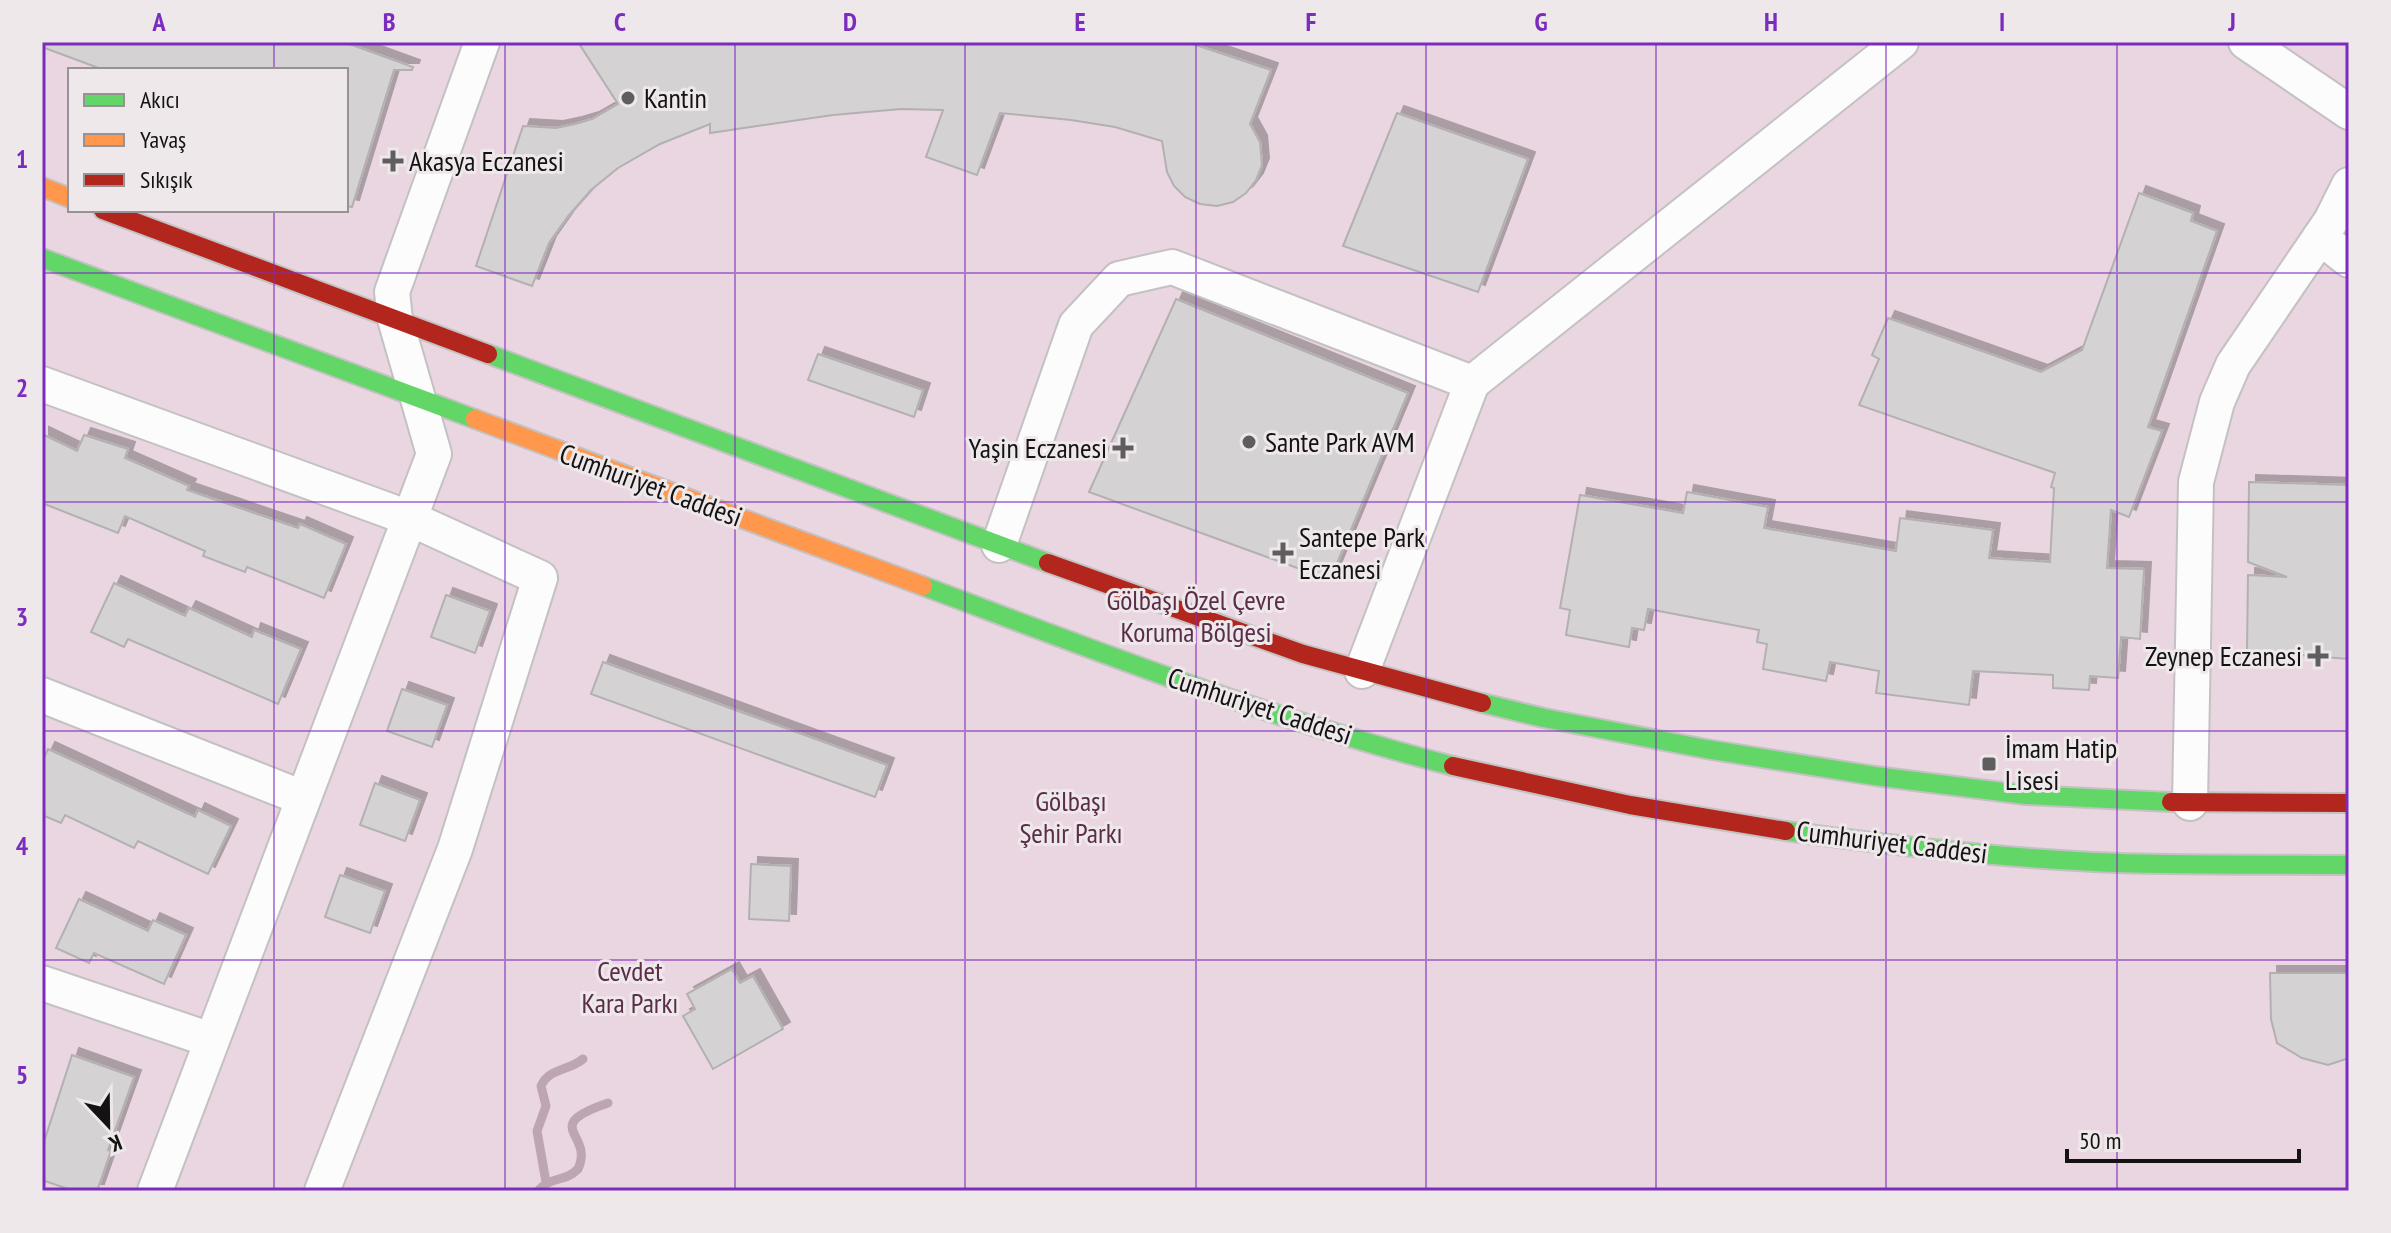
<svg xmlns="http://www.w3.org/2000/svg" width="2391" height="1233" viewBox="0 0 2391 1233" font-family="'PT Sans Narrow',sans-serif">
	<defs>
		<filter id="shadow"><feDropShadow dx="7" dy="-7" stdDeviation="0" flood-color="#0004"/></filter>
	</defs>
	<rect width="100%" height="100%" fill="#ede9eb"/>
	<path fill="#e9d6e0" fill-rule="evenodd" d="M 42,42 L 2349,42 L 2349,1191 L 42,1191 ZM 70,70 L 346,70 L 346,210 L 70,210 Z"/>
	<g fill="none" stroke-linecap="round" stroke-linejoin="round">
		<g stroke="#bda5b2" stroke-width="9">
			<path d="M 546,1182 L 537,1131 L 546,1106 L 541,1086 C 549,1068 569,1071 583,1059"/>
			<path d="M 538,1191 C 552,1175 564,1183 578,1169 C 595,1133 538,1127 608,1103"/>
		</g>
	</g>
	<g fill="#d5d2d4" stroke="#b3b0b1" stroke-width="2" filter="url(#shadow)">
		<path d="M 42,42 L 344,42 L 413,67 L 412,70 L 394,70 L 352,207 L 346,206 L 346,70 L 104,70 L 42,47 Z"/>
		<path d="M 578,42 L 1187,42 L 1271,70 L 1250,124 L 1260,142 L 1262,165 L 1256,180 L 1246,193 L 1233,202 L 1217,206 L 1200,204 L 1185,197 L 1174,186 L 1167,172 L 1162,141 L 1115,127 L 1071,120 L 1000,113 L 977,175 L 926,157 L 943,110 L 901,109 L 833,115 L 710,133 L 710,124 L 660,144 L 618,168 L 591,190 L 568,216 L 549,243 L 532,286 L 476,266 L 523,126 L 556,128 L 575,124 L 592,119 L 618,104 Z"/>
		<path d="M 1397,113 L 1528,159 L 1478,292 L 1343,246 Z"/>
		<path d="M 2139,193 L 2193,213 L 2191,221 L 2217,231 L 2148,427 L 2162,431 L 2129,517 L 2111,510 L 2107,568 L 2144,569 L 2140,639 L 2121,637 L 2118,678 L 2090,676 L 2089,690 L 2053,688 L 2053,675 L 1973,671 L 1969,705 L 1876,693 L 1879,671 L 1830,662 L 1826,681 L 1763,669 L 1767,644 L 1757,642 L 1759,630 L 1648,609 L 1644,630 L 1632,628 L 1629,647 L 1566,635 L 1570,610 L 1560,608 L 1580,495 L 1683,513 L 1687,492 L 1768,507 L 1764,528 L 1896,551 L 1900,518 L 1993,530 L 1989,558 L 2050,562 L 2054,488 L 2051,487 L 2055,473 L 1859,405 L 1879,359 L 1872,355 L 1888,318 L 2041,372 L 2082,350 Z"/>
		<path d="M 1176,299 L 1408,393 L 1330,580 L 1089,492 Z"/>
		<path d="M 818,354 L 923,390 L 914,417 L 808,380 Z"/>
		<path d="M 42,434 L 77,451 L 84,435 L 128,449 L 125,458 L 189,486 L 187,490 L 298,528 L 300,524 L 346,544 L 324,598 L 247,567 L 245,572 L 203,556 L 205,551 L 125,516 L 118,533 L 42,503 Z"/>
		<path d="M 2249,482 L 2349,485 L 2349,659 L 2247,651 L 2248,575 L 2287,577 L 2248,562 Z"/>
		<path d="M 114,583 L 185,616 L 189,608 L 252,637 L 254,630 L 301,649 L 278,704 L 128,639 L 124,647 L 91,632 Z"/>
		<path d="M 446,595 L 490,611 L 475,653 L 431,637 Z"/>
		<path d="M 603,662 L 887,765 L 875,797 L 591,694 Z"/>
		<path d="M 402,689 L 447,705 L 432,747 L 387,731 Z"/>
		<path d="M 48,749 L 195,817 L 198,810 L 231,826 L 208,874 L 138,841 L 134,848 L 65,815 L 61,823 L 42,815 L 42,762 Z"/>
		<path d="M 375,783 L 420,800 L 405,841 L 360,825 Z"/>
		<path d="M 751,864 L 791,866 L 789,921 L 749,919 Z"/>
		<path d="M 340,875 L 385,891 L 370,933 L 325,917 Z"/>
		<path d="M 79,899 L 148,931 L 153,920 L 186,935 L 164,984 L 94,953 L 89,963 L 56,948 Z"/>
		<path d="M 732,969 L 740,983 L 753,976 L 783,1029 L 713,1069 L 683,1016 L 695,1009 L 687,994 Z"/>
		<path d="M 2270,973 L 2349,973 L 2349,1058 L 2328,1065 L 2302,1058 L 2277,1043 L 2271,1019 Z"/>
		<path d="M 72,1055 L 134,1077 L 108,1150 L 111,1151 L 97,1191 L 74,1191 L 42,1180 L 42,1148 Z"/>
	</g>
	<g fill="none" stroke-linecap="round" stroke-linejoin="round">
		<defs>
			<g id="street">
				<path d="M 2246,42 L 2349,112"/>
				<path d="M 2320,237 L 2349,260"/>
				<path d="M 1472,383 L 1901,42"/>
				<path d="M 42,384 L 409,518 L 540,578 L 455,849 L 322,1191"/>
				<path d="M 999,545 L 1076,325 L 1119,279 L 1172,267 L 1472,383 L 1362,671"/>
				<path d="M 42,695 L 303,798"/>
				<path d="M 2190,803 L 2196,482 L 2217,402 L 2233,365 L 2331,221 L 2349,185"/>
				<path d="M 42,983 L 211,1040"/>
				<path d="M 155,1191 L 434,454 L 395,319 L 392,292 L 482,42"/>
			</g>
			<g id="fast">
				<path d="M 42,258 L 475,419"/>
				<path d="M 488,354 L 1048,563"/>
				<path d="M 923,586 C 1097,651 1272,720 1453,766"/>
				<path d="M 1482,703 L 1544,718 L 1706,749 L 1875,776 L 2026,795 L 2171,802"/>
				<path d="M 1786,831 C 1888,845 1991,857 2094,862 C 2179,866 2264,864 2349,865"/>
			</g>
			<g id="slow">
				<path d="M 42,187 L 70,198"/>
				<path d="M 475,419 L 923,586"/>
			</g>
			<g id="jam">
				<path d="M 103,210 L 488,354"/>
				<path d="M 1048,563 L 1303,654 L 1482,703"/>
				<path d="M 1453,766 L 1630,805 L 1786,831"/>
				<path d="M 2171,802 L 2349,803"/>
			</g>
		</defs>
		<use href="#street" stroke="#c4c1c2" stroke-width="38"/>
		<use href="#fast" stroke="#c4c1c2" stroke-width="22"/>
		<use href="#slow" stroke="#c4c1c2" stroke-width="22"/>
		<use href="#jam" stroke="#c4c1c2" stroke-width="22"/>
		<use href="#street" stroke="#fcfcfc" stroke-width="34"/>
		<use href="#fast" stroke="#63d668" stroke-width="18"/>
		<use href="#slow" stroke="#ff974d" stroke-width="18"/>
		<use href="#jam" stroke="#b3261e" stroke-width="18"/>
	</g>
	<path fill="none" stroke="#7b2cbf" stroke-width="2" stroke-opacity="0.55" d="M 274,42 L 274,70M 505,42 L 505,1191M 735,42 L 735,1191M 965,42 L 965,1191M 1196,42 L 1196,1191M 1426,42 L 1426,1191M 1656,42 L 1656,1191M 1886,42 L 1886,1191M 2117,42 L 2117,1191M 274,210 L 274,1191M 42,273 L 2349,273M 42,502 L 2349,502M 42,731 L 2349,731M 42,960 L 2349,960"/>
	<g fill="#605d5f" stroke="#eee8eb" stroke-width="3">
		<circle cx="628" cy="98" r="8"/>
		<path d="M389 149h8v8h8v8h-8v8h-8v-8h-8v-8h8z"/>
		<circle cx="1249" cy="442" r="8"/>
		<path d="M1119 436h8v8h8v8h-8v8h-8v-8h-8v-8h8z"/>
		<path d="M1279 541h8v8h8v8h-8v8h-8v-8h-8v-8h8z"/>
		<path d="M2314 644h8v8h8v8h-8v8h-8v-8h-8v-8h8z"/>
		<rect x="1981" y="756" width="16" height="16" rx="4"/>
	</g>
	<g text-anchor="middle" stroke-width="6" stroke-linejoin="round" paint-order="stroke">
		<g font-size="28" fill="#141213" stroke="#eee8eb" text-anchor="start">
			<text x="644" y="108">Kantin</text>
			<text x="409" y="171">Akasya Eczanesi</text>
			<text x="1265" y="452">Sante Park AVM</text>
			<text x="1107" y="458" text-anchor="end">Yaşin Eczanesi</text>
			<text x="1299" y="547">Santepe Park<tspan x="1299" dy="32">Eczanesi</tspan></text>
			<text x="2302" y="666" text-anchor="end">Zeynep Eczanesi</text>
			<text x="2005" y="758">İmam Hatip<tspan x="2005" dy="32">Lisesi</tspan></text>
		</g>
		<g font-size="28" fill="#141213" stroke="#eee8eb">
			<text transform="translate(651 485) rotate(20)" y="10">Cumhuriyet Caddesi</text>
			<text transform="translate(1260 706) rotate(18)" y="10">Cumhuriyet Caddesi</text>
			<text transform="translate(1892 842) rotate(7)" y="10">Cumhuriyet Caddesi</text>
		</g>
		<g font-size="28" fill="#5a2d49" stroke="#eee8eb">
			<text x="1196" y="610">Gölbaşı Özel Çevre<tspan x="1196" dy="32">Koruma Bölgesi</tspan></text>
			<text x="1071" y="811">Gölbaşı<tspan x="1071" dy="32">Şehir Parkı</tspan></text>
			<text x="630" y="981">Cevdet<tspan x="630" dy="32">Kara Parkı</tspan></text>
		</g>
	</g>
	<rect width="2391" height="1233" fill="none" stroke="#eee8eb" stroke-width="88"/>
	<rect x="68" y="68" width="280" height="144" fill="#eee8eb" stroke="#979295" stroke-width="2"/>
	<rect x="84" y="94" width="40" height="12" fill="#63d668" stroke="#979295" stroke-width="2"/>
	<text x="140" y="108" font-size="24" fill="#141213">Akıcı</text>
	<rect x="84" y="134" width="40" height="12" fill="#ff974d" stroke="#979295" stroke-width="2"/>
	<text x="140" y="148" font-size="24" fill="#141213">Yavaş</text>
	<rect x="84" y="174" width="40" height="12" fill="#b3261e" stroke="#979295" stroke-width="2"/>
	<text x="140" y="188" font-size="24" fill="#141213">Sıkışık</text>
	<g transform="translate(108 1125) rotate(158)" stroke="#eee8eb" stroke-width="6" paint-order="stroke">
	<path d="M0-6L14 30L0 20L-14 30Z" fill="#141213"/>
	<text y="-12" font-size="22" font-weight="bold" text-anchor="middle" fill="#141213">K</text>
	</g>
	<path d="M2067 1149v12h232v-12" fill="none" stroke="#141213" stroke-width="4"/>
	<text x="2079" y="1149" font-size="24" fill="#141213" stroke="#eee8eb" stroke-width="6" paint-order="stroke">50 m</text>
	<rect x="44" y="44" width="2303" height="1145" fill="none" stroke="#7b2cbf" stroke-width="3"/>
	<g font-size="26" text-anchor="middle" font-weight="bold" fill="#7b2cbf">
		<text x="159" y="31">A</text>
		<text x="389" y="31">B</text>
		<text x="620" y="31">C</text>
		<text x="850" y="31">D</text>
		<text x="1080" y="31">E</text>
		<text x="1311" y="31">F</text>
		<text x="1541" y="31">G</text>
		<text x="1771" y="31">H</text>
		<text x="2002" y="31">I</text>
		<text x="2232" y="31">J</text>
		<text x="22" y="168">1</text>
		<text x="22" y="397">2</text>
		<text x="22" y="626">3</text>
		<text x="22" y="855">4</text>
		<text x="22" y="1084">5</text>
	</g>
</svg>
